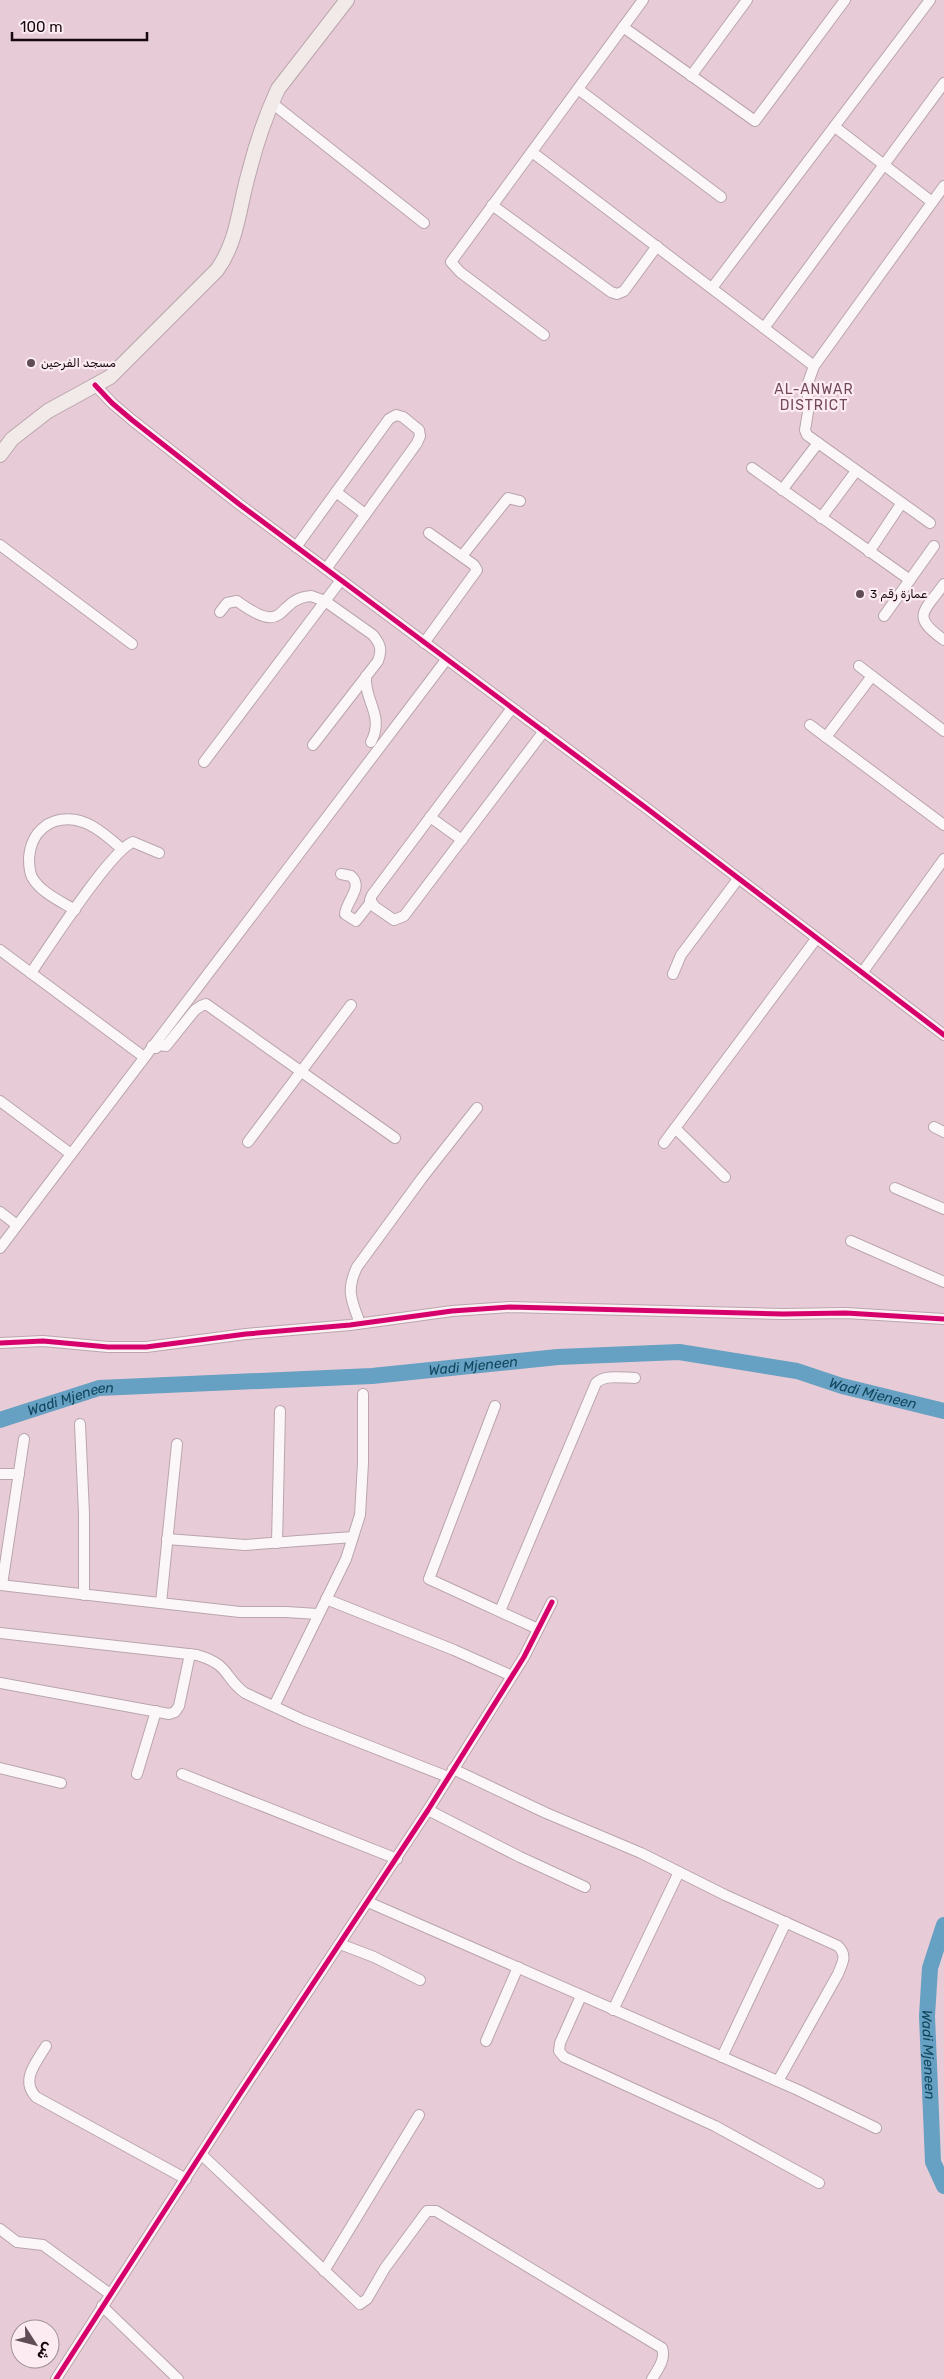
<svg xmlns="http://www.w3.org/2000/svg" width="944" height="2379" viewBox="0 0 944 2379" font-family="Rubik,'Noto Naskh Arabic',sans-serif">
	<rect width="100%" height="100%" fill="#e7cbd6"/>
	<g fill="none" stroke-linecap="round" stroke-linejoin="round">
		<g stroke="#66a0c2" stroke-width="16">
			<path id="s1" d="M 0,1420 L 99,1388 L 372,1376 L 558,1357 L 679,1352 L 797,1371 L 842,1386 L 944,1411"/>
			<path id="s2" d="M 944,1925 L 930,1968 L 927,2016 L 933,2162 L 944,2186"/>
		</g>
		<defs>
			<g id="street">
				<path d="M 623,27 L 755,121 L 845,0"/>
				<path d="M 691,76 L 747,0"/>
				<path d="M 578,89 L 721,197"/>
				<path d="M 272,103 L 424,223"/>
				<path d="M 835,127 L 932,202"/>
				<path d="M 532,152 L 814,366"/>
				<path d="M 492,205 L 611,292 L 617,294 L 624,291 L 657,246"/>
				<path d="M 712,288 L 930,0"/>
				<path d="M 764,328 L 944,83"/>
				<path d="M 544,335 L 460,272 L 451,262 L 643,0"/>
				<path d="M 95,385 L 112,403 L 132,420 L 239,504 L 645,807 L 944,1035"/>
				<path d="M 752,468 L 910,580"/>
				<path d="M 782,490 L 818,443"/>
				<path d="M 336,492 L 365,514"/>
				<path d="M 821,518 L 856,471"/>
				<path d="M 930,523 L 807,435 L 805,430 L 808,412 L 808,383 L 814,366 L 944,186"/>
				<path d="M 0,545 L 132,644"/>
				<path d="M 296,547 L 389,419 L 396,415 L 403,417 L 419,430 L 420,436 L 417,443 L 326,569"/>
				<path d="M 869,552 L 901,504"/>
				<path d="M 462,556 L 508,498 L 520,501"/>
				<path d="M 944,584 C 923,613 911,616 944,640"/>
				<path d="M 220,612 L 227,603 L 237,601 C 289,639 274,599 311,596 L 325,601 L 373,635 C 381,645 382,650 378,661 L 313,745"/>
				<path d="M 884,616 L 934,546"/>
				<path d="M 424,643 L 477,570 L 474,565 L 429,533"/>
				<path d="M 859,666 L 944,731"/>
				<path d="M 366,676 C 364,702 385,715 371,742"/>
				<path d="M 512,708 L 372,895 L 370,900 L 375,907 L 394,920 L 404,916 L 544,731"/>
				<path d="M 810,725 L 944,825"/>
				<path d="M 826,737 L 872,676"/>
				<path d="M 204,762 L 341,580"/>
				<path d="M 430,817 L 462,840"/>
				<path d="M 341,874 L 351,876 C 364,887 346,901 345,914 L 356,921 L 371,902"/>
				<path d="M 75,910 C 60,901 40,892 32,877 C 29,871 29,864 29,858 C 31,832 49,816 76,820 C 93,823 109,838 122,849"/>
				<path d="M 0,950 L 144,1057"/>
				<path d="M 31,973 C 48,948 110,851 133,842 L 159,853"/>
				<path d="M 862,973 L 944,859"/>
				<path d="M 673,974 L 681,955 L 738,879"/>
				<path d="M 152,1046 L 156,1048 L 159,1045 L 166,1046 L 195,1010 L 201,1006 L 206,1004 L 395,1138"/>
				<path d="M 0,1101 L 71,1154"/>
				<path d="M 934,1127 L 944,1132"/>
				<path d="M 675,1128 L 725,1177"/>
				<path d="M 248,1142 L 351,1005"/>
				<path d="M 664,1143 L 816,939"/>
				<path d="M 895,1188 L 944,1209"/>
				<path d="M 0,1212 L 17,1225"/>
				<path d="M 851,1241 L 944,1282"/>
				<path d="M 0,1248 L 446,660"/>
				<path d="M 360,1323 C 351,1300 346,1290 357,1267 L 422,1178 L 477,1108"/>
				<path d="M 0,1343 L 43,1341 L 108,1347 L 146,1347 L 246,1334 L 350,1325 L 452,1311 L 510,1307 L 783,1314 L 846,1313 L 944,1319"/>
				<path d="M 495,1406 L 429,1579 L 538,1629"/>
				<path d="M 80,1424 L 84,1514 L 84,1595"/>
				<path d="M 0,1474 L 19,1474"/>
				<path d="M 167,1539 L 245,1545 L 353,1537"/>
				<path d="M 277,1543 L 280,1411"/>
				<path d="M 0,1585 L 240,1612 L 286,1612 L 318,1614"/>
				<path d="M 2,1585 L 24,1439"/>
				<path d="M 326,1599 L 454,1650 L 512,1676"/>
				<path d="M 161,1603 L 177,1444"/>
				<path d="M 500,1611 L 596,1383 C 605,1374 623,1378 635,1378"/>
				<path d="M 0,1633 L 197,1655 C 231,1665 223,1677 245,1693 L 303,1720 L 448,1777"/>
				<path d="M 0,1683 L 169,1714 L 175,1712 L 179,1706 L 190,1654"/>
				<path d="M 274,1706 L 346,1559 L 360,1515 L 363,1463 L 363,1394"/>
				<path d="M 0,1768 L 61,1783"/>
				<path d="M 453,1769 L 546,1813 L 641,1853 L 725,1895 L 838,1946 C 848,1956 842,1963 838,1974 L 778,2081"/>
				<path d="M 137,1774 L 156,1711"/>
				<path d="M 182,1774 L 397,1859"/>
				<path d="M 428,1810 L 520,1857 L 585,1887"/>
				<path d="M 368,1902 L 798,2090 L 876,2128"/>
				<path d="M 340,1944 L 374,1957 L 420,1980"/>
				<path d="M 581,1996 L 560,2043 L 559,2051 L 564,2057 L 715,2126 L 819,2183"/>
				<path d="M 613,2010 L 679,1872"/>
				<path d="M 486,2041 L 518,1967"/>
				<path d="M 46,2046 C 36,2063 20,2080 36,2097 L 186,2179"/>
				<path d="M 722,2057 L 786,1922"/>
				<path d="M 202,2155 L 360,2304 L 367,2299 L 385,2268 L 427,2211 L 436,2211 L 662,2348 C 666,2359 658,2369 652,2379"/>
				<path d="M 0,2229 L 17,2242 L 43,2245 L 110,2294"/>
				<path d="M 324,2271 L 419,2115"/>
				<path d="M 102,2306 L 178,2379"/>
				<path d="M 56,2379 L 238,2097 L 428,1810 L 524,1657 L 552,1602"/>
			</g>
			<path id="secondary" d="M 0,455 L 12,439 L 48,411 L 110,377 L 217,270 C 238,241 239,206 249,172 C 256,144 266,115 278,89 L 347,0"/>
		</defs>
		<use href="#street" stroke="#baa5ad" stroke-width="12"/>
		<use href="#secondary" stroke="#baa5ad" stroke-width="16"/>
		<use href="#street" stroke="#fbf7f9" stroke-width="10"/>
		<use href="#secondary" stroke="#f2eae9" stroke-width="14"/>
		<defs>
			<g id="cycleway">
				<path d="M 95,385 L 112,403 L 132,420 L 239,504 L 645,807 L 944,1035"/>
				<path d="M 0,1343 L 43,1341 L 108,1347 L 146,1347 L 246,1334 L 350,1325 L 452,1311 L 510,1307 L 783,1314 L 846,1313 L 944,1319"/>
				<path d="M 56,2379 L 238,2097 L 428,1810 L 524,1657 L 552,1602"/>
			</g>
		</defs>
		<use href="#cycleway" stroke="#fcecf2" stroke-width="8"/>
		<use href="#cycleway" stroke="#d6006c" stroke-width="5"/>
	</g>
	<g fill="#604c55" stroke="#fcecf2" stroke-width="2">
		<circle cx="31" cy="363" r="5"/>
		<circle cx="860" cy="594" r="5"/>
	</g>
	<g text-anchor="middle" stroke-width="4.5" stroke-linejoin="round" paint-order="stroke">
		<g font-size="12" fill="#17080f" stroke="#fcecf2" text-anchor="start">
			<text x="41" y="367">مسجد الفرحين</text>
			<text x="870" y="598">عمارة رقم 3</text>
		</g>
		<g font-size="14" letter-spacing="1" fill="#72485a" stroke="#fcecf2">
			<text x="814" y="394">AL-ANWAR<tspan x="814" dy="16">DISTRICT</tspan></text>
		</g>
		<g font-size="14" font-style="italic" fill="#11455c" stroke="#fcecf2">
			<text dy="5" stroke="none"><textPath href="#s1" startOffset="479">Wadi Mjeneen</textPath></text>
			<text dy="5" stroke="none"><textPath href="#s1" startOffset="884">Wadi Mjeneen</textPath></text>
			<text dy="5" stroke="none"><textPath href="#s1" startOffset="74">Wadi Mjeneen</textPath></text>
			<text dy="5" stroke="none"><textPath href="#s2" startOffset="132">Wadi Mjeneen</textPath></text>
		</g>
	</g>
	<g transform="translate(35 2344) rotate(126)"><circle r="24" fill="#fcecf2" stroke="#a09197"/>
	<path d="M0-4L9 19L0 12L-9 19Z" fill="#604c55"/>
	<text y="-8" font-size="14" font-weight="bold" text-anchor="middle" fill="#17080f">ش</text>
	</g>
	<path d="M12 32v8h135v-8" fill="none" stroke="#17080f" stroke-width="2.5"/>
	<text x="20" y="32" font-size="15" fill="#17080f" stroke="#fcecf2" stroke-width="4" paint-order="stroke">100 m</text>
</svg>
